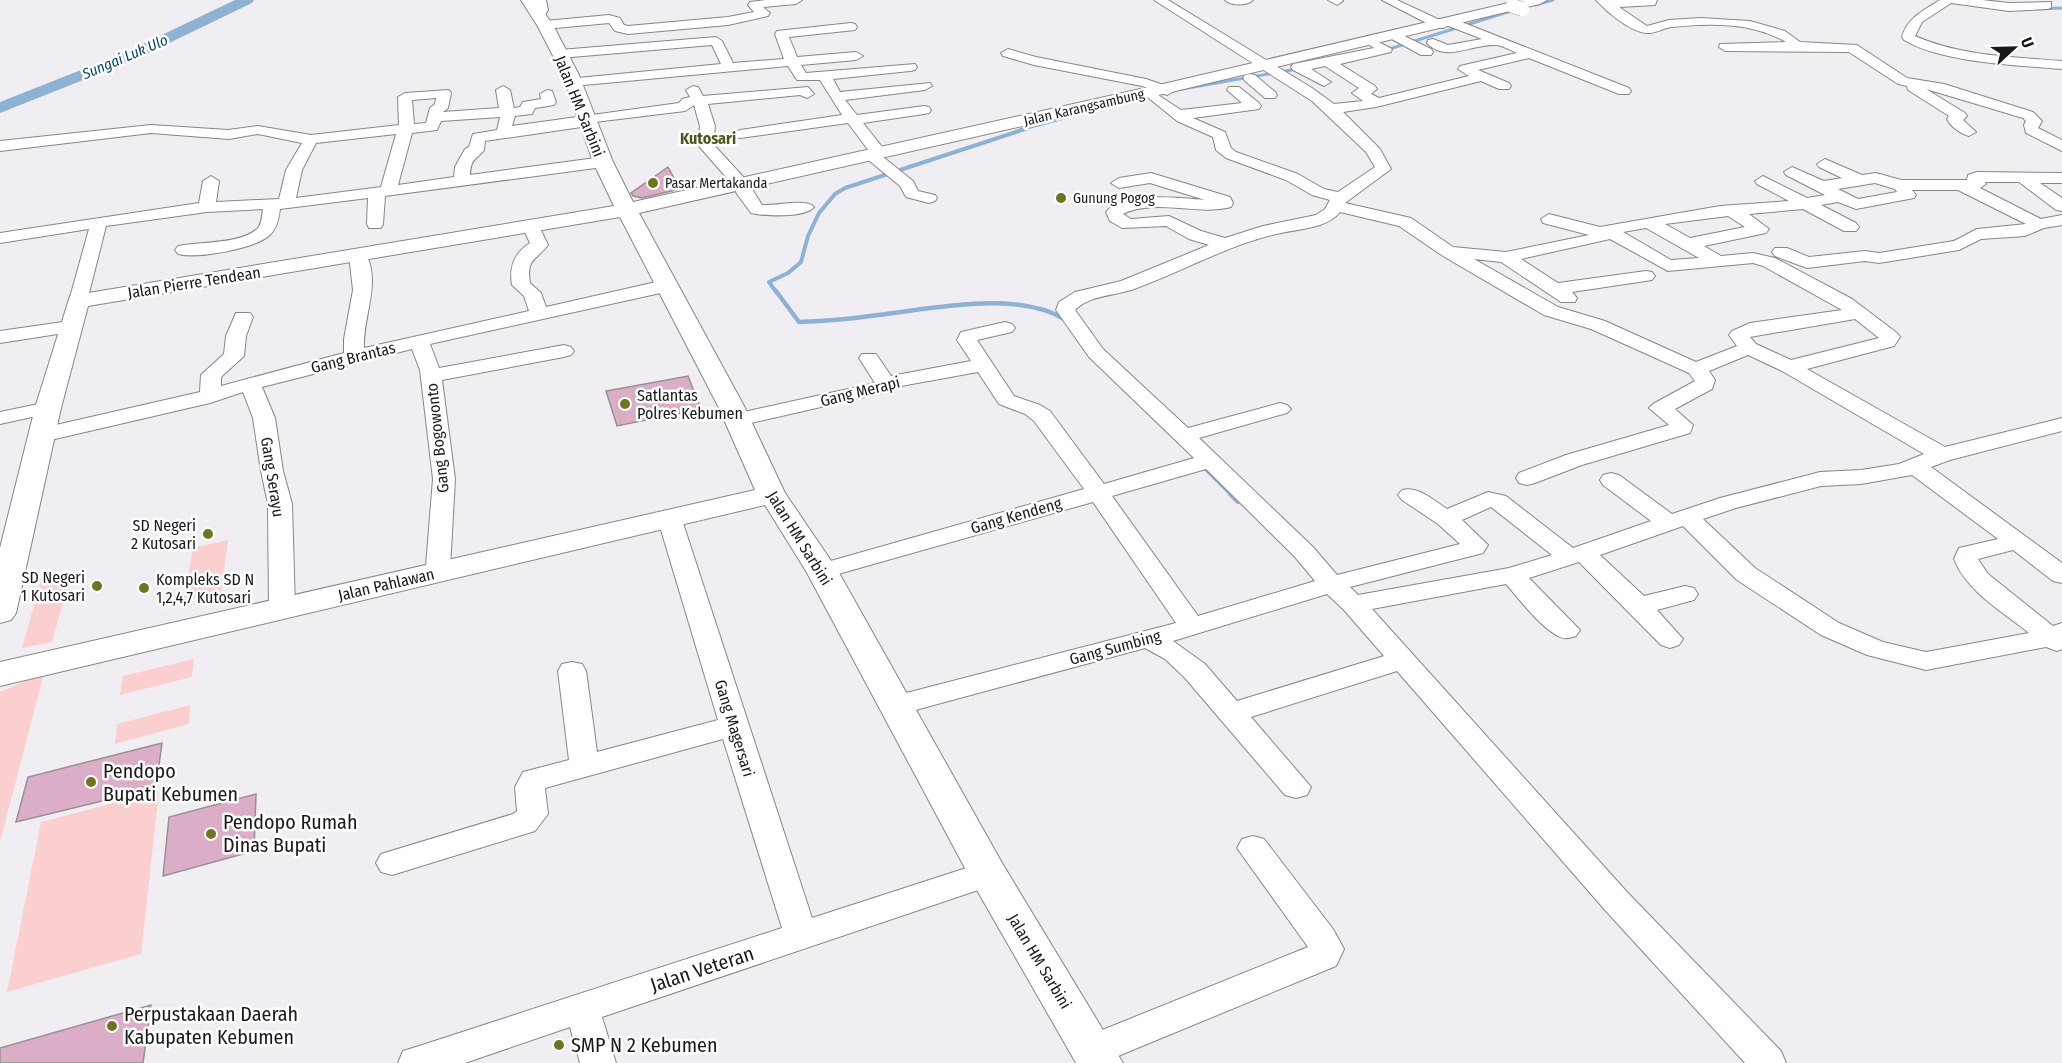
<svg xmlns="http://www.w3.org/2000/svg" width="2062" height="1063" viewBox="0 0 2062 1063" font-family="'Fira Sans Condensed',sans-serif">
	<rect width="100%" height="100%" fill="#f1eef3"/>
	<g fill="#fbcfcf">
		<path d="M 228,540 L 221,592 L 183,601 L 193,548 Z"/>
		<path d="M 71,574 L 52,642 L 22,648 L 41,580 Z"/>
		<path d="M 194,659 L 192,677 L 120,695 L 123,676 Z"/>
		<path d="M 44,673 L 0,842 L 0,692 Z"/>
		<path d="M 190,705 L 189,724 L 115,744 L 117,724 Z"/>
		<path d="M 159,791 L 141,954 L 7,992 L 41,822 Z"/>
	</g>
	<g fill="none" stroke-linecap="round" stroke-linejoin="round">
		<g stroke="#8db2d4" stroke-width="3">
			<path d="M 1535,5 L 1553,0"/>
			<path d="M 2037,9 L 2062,8"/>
			<path d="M 1386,50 L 1514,10"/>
			<path d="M 1182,89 L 1297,69"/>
			<path d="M 1020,130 L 1115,104"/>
		</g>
		<path stroke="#8db2d4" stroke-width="4" d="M 777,293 L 769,282 L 788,273 L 801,262 L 808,236 L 819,213 L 835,194 L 845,188 L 1025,129"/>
		<g stroke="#8db2d4" stroke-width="4.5">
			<path d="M 776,291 L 799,322 C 825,321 851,319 878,315 C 931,309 1017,290 1064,319"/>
			<path d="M 1202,465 L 1232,495"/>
		</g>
		<path stroke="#8db2d4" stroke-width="6" d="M 1231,494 L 1238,501"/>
		<path fill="#8db2d4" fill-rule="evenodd" d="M 235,0 L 254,0 L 252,3 L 136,59 L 0,113 L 0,102 L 124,53 Z"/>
	</g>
	<g fill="#dbadc6" stroke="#969194" stroke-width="1.5">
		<path d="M 668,167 L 680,189 L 642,198 L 633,196 L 631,193 Z"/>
		<path d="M 688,376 L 701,409 L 617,426 L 606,391 Z"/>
		<path d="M 162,743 L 156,788 L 16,822 L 28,777 Z"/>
		<path d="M 256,794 L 254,851 L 163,876 L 169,817 Z"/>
		<path d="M 151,1005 L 143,1063 L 0,1063 L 0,1048 Z"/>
	</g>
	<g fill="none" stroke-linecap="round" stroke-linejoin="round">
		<defs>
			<g id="minor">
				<path d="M 534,0 L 546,0 L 548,10 L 542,20 L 538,21 L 532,17 L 536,10 Z"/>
				<path d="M 766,0 L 802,0 L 796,4 L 763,7 L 770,13 L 768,16 L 728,25 L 628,34 L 615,31 L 609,23 L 545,29 L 539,25 L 545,21 L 609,15 L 620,18 L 624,25 L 628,26 L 728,17 L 754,12 L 748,5 L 750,2 Z"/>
				<path d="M 1154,0 L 1168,0 L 1312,88 L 1334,104 L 1363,101 L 1352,93 L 1359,88 L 1325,66 L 1311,69 L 1331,82 L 1324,86 L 1293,70 L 1291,67 L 1293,64 L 1374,48 L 1363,41 L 1369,37 L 1392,49 L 1391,52 L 1340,64 L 1375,86 L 1377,89 L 1371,94 L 1379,98 L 1469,76 L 1458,69 L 1460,66 L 1517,53 C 1510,50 1502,45 1495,45 C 1472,44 1445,63 1427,43 L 1428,40 L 1433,39 L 1448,45 L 1482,39 L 1446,25 L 1444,28 L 1436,28 L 1382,0 L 1397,0 L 1444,22 L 1446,19 L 1454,19 L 1629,88 L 1631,91 L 1629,94 L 1619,94 L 1529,58 L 1478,70 L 1509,83 L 1511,86 L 1509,89 L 1499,89 L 1481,81 L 1376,107 L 1343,112 L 1380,149 L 1391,169 L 1345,203 L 1411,218 L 1453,247 L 1506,252 L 1589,235 L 1543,223 L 1541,219 L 1549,214 L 1600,227 L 1720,206 L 1789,201 L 1757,184 L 1755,181 L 1763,176 L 1807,198 L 1825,195 L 1786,175 L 1784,172 L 1792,167 L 1824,181 L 1842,178 L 1819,167 L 1817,164 L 1825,159 L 1862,175 L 1876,173 L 1901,180 L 1967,180 L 1968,175 L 1977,172 L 2062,173 L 2062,183 L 2040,183 L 2062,198 L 2062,211 L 2056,210 L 2019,182 L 1985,182 L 1986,184 L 1980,188 L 2041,219 L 2062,215 L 2062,225 L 2044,228 L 2025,236 L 1981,239 L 1959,250 L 1879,263 L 1865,261 L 1807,268 L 1775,256 L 1772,252 L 1775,248 L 1787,248 L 1809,257 L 1865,251 L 1879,253 L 1954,241 L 1977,229 L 2026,224 L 1958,190 L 1912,190 L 1916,195 L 1914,198 L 1856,209 L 1838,202 L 1821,205 L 1856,223 L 1859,227 L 1856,231 L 1844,231 L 1803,209 L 1749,214 L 1769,229 L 1766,233 L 1704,246 L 1721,256 L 1753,253 L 1775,258 L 1852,299 L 1897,333 L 1900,337 L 1894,346 L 1807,369 L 1945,447 L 2062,418 L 2062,431 L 1950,460 L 1931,467 L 2062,563 L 2062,583 L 2053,581 L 2013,550 L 1978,559 L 1988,574 L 2053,626 L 2062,623 L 2062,649 L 2057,651 L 2046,647 L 1926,670 L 1867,655 L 1821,635 L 1737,580 L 1683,526 L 1600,555 L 1644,596 L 1685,586 L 1694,588 L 1698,594 L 1694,600 L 1657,610 L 1683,639 L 1679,645 L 1670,648 L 1661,645 L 1579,562 L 1529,578 L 1580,630 L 1576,636 C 1570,638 1564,640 1558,636 C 1539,626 1520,600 1506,584 L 1372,609 L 1627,892 L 1781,1051 L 1786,1063 L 1745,1063 L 1605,910 L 1397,671 L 1251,717 L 1311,787 L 1307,795 L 1296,798 L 1285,795 L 1185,678 L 1165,659 L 1145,648 L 897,715 L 887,712 L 883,705 L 887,698 L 1176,623 L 1093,502 L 831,576 L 822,579 L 813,576 L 810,571 L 813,566 L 1084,489 L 1034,421 L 1025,414 L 999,404 L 978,372 L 901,386 L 895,390 L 738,426 L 730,425 L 727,420 L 730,415 L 875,383 L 859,358 L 862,354 L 876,354 L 891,376 L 971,361 L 957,340 L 961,332 L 1005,322 L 1012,324 L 1015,328 L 1012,332 L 977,340 L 1014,396 L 1040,405 L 1050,411 L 1104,484 L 1194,458 L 1089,357 L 1056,310 L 1059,302 L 1075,292 L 1121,281 L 1209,245 L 1189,239 L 1166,226 L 1122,228 L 1110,221 L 1106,212 C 1122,191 1181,198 1205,200 L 1150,183 L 1119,188 L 1111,183 L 1119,178 L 1151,173 L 1230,197 L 1233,203 L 1231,207 C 1196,216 1157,198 1123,214 L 1131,219 L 1169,216 L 1201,231 L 1225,238 L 1263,226 L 1316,215 L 1325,209 L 1330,200 L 1312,195 L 1286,180 L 1226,158 L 1216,150 L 1213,137 L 1177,121 L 1145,95 L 1152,91 L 1181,110 L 1242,103 L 1227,90 L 1229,87 L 1239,87 L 1259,103 L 1261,106 L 1259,109 L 1193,118 L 1225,132 L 1231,148 L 1236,152 L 1298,174 L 1324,189 L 1338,192 L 1375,167 L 1366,152 L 1312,101 ZM 1875,183 L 1895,189 L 1897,192 L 1858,199 L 1838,189 ZM 1340,212 L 1399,226 L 1443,256 L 1544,315 L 1591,329 L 1689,373 L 1695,381 L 1653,404 L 1649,408 L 1669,425 L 1566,455 L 1519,473 L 1516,478 L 1519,483 L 1527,485 L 1535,483 L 1582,465 L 1690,433 L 1693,425 L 1675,409 L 1712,389 L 1715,380 L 1709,371 L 1748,355 L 1782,371 L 1924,454 L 1899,464 L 1861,470 L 1820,472 L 1720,498 L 1672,514 L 1619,475 L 1611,473 L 1603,475 L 1600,480 L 1603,485 L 1651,521 L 1573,548 L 1506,496 L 1488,492 L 1447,509 C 1433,500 1419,486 1402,490 L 1398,495 L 1402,500 L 1438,524 L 1460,544 L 1337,575 L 1313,547 L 1199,438 L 1287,413 L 1291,409 L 1287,405 L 1280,403 L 1188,428 L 1103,349 L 1075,310 C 1090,295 1114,296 1134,289 C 1184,271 1229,244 1281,233 C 1299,229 1328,228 1340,212 ZM 1728,216 L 1745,227 L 1690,238 L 1665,224 ZM 1646,228 L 1699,258 L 1671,260 L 1623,232 ZM 1610,239 L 1668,271 L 1753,263 L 1763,266 L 1842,310 L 1750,323 L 1732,331 L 1729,335 L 1737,346 L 1696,362 L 1605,321 L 1558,307 L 1474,259 L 1501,262 L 1561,302 L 1575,302 L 1577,298 L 1572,292 L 1652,280 L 1655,276 L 1652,272 L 1646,271 L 1558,283 L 1521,259 ZM 1855,319 L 1879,338 L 1791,360 L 1756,344 L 1750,337 ZM 1206,469 L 1295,557 L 1315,581 L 1198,616 L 1112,496 ZM 1912,475 L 1998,539 L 1959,548 L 1954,559 C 1966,591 2003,612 2029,633 L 1926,652 L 1883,642 L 1839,623 L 1755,568 L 1703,519 L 1736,508 L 1821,486 L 1861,484 ZM 1491,507 L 1552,555 L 1509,568 L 1358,595 L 1350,587 L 1483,553 L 1488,545 L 1462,520 ZM 1327,594 L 1344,610 L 1384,656 L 1237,701 L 1205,664 L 1173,641 Z"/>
				<path d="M 1225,0 L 1253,0 C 1247,6 1231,6 1225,0 Z"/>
				<path d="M 1328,0 L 1342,0 L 1343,1 L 1337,5 Z"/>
				<path d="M 1596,0 L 1657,0 L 1655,5 L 1619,7 L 1647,26 L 1669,20 L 1701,18 L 1750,21 L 1785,31 L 1800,42 L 1857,45 L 1907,78 L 1944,84 L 2033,112 L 2042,121 L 2038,128 L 2062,140 L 2062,151 L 2026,133 L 2024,125 L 2026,121 L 2023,118 L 1926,89 L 1965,113 L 1967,116 L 1963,120 L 1976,132 L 1969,136 C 1961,134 1950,126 1947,119 L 1949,116 L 1908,90 L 1907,86 L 1898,84 L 1849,52 L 1725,51 L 1719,47 L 1720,44 L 1786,42 C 1752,22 1710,23 1672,27 C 1663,28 1655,34 1646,33 C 1629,31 1607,12 1596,0 Z"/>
				<path d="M 1940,0 L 1982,0 L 2009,3 L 2051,2 L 2051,8 L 2047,9 L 2009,11 L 1951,3 L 1922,22 L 1915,36 C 1960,56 2013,57 2062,61 L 2062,69 C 2017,65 1942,63 1904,40 L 1902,37 C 1907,18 1924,10 1940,0 Z"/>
				<path d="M 851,23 L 855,24 L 857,27 L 855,30 L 789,37 L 797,57 L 856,52 L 863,56 L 856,60 L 801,65 L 806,73 L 915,64 L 917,67 L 915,70 L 910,71 L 833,79 L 840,92 L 930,83 L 932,86 L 925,90 L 845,100 L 857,115 L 924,106 L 929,107 L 931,110 L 929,113 L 924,114 L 863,123 L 887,153 L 883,157 L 913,181 L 918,191 L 935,195 L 937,198 L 935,201 L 929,203 L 906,197 L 900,186 L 866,158 L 863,155 L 869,151 L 848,123 L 740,138 L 735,137 L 733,134 L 740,130 L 842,115 L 820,80 L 797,80 L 788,66 L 573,86 L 568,85 L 566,82 L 568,79 L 721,64 L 712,45 L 560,58 L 553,54 L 560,50 L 716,37 L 722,41 L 733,63 L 784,59 L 775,34 L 777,31 Z"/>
				<path d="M 1394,31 L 1431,49 L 1433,52 L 1431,55 L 1421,55 L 1390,38 L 1388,35 Z"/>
				<path d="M 1008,49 L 1036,57 L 1146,79 L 1172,88 L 1174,91 L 1167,95 L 1142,86 L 1034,65 L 1003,56 L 1001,53 Z"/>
				<path d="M 1250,74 L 1255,75 L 1275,92 L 1277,95 L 1275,98 L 1265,98 L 1245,81 L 1243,78 L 1245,75 Z"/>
				<path d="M 503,86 L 510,90 L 514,108 L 520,107 L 523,102 L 541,99 L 540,94 L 547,90 L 552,91 L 556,102 L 554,105 L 535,108 L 532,114 L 515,116 L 512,126 L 679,103 L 682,99 L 690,97 L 686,90 L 693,86 L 698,87 L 703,96 L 808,87 L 814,94 L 807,98 L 800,95 L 708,104 L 715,126 L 713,144 L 747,181 L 762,205 C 775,206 807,198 814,207 C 805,218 765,216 751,213 L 737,194 L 733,185 L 698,145 L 700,126 L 694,105 L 685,111 L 595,122 L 588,126 L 485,141 L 484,150 C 475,161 471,158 470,175 L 603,157 L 611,162 L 603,167 L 385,196 L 383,224 L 381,228 L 369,228 L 367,224 L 368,198 L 280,209 C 279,218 277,228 270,235 C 255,249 197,259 178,254 L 175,250 L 178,246 L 184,245 C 203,242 244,243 258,228 C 262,223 262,215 263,209 L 207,212 L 106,226 L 87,301 L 85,305 L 71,305 L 69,301 L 89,229 L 0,243 L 0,233 L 199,203 L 203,181 L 211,176 L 219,181 L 216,202 L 279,199 L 286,170 L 302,143 L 258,134 L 229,139 L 151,133 L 0,151 L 0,141 L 151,125 L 228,130 L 258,126 L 311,135 L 399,125 L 398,97 L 405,93 L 449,90 L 451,93 L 448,108 L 443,112 L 499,108 L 496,90 ZM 436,98 L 435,104 L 430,108 L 426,123 L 414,124 L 412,100 ZM 500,117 L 497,130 L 473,134 L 469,147 L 465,149 L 455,167 L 454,177 L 398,185 L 412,133 L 437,130 L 441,121 ZM 396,134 L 381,187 L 296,198 L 302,170 L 316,143 Z"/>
				<path d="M 531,221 L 537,222 L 548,245 C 536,261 526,258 530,283 L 541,293 L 546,307 L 665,280 L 672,282 L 674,286 L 672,290 L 665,292 L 430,344 L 439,368 L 564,345 L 571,347 L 574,351 L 571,355 L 564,357 L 442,380 L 455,479 L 450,568 C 443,578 437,581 425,578 L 422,572 L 426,566 L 433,479 L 420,370 L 412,349 L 262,387 L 275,418 L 283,471 L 292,504 L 295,608 L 291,614 L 282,616 L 273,614 L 269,608 L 268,504 L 261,471 L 253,418 L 243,392 L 210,403 L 42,442 L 34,440 L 31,435 L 34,430 L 200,392 L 201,375 L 224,354 L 226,336 L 236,313 L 250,313 L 253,317 L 246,336 L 244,356 L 221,377 L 221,386 L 344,353 L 344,339 L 353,290 L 349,255 L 352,251 L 364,251 C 383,280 362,318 364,348 L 529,311 L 524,296 L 512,285 C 509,267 514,253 530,243 L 522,226 L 525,222 Z"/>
				<path d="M 70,321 L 77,323 L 80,327 L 77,331 L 0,343 L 0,331 Z"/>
				<path d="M 48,402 L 55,404 L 59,408 L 55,412 L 0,424 L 0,412 Z"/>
				<path d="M 670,513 L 678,515 L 682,520 L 812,918 L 988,861 L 999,865 L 1004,874 L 999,883 L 602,1017 L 616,1063 L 580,1063 L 570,1027 L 465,1063 L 398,1063 L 403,1051 L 416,1047 L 782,928 L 723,739 L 545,788 L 548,814 L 535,831 L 392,875 L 381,872 L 376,863 L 381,854 L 513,814 L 517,811 L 515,787 L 523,772 L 569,760 L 558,671 L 562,664 L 572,662 L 582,664 L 586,671 L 597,752 L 718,720 L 658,520 L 662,515 Z"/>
				<path d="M 1253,836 L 1264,839 L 1333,929 L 1344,949 L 1336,966 L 1106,1061 L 1080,1061 L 1075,1050 L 1080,1039 L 1308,947 L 1237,848 L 1242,839 Z"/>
			</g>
			<path id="major" d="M 521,0 L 535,0 L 553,25 L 579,75 L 613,162 L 633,202 L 1163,84 L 1521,0 L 1547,0 L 1540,4 L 1163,94 L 639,213 L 744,406 L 785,493 L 838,571 L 1002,863 L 1123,1063 L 1076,1063 L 974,885 L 806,571 L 765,505 L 0,686 L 0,662 L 755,490 L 718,406 L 620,217 L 88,306 L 61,408 L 16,613 L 11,620 L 0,623 L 0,548 L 35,408 L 70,296 L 614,206 L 593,162 L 563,75 L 537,25 Z"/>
		</defs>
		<use href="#minor" stroke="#888589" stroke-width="2"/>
		<use href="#major" stroke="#888589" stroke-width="2"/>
		<use href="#minor" fill="#fff" fill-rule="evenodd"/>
		<use href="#major" fill="#fff" fill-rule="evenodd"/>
		<defs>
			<path id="minor-bridge" d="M 1513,6 L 1522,9"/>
		</defs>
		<use href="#minor-bridge" stroke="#888589" stroke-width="15" stroke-linecap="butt"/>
		<use href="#minor-bridge" stroke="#fff" stroke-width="14"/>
	</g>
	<g fill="#6e751e" stroke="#fff" stroke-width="2">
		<circle cx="653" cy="183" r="6"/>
		<circle cx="1061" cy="198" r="6"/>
		<circle cx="625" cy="404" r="6"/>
		<circle cx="208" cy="534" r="6"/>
		<circle cx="97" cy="586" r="6"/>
		<circle cx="144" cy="588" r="6"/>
		<circle cx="91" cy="782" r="6"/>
		<circle cx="211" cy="834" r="6"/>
		<circle cx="112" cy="1026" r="6"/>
		<circle cx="559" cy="1045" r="6"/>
	</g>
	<g text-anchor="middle" stroke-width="5" stroke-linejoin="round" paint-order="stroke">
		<g font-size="14" fill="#19181a" stroke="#fff">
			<text transform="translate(1084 107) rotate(-13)" y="5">Jalan Karangsambung</text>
		</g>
		<g font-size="14" fill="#19181a" stroke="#fff" text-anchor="start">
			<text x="665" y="188">Pasar Mertakanda</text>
			<text x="1073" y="203">Gunung Pogog</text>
		</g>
		<g font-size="15" font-style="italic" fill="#06436e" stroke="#fff">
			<text transform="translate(125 57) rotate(-23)" y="5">Sungai Luk Ulo</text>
		</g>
		<g font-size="16" fill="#19181a" stroke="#fff">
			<text transform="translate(580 106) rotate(68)" y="6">Jalan HM Sarbini</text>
			<text transform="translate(194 282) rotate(-9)" y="6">Jalan Pierre Tendean</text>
			<text transform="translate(353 357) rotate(-14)" y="6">Gang Brantas</text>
			<text transform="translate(860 391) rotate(-14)" y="6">Gang Merapi</text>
			<text transform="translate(437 438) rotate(-96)" y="6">Gang Bogowonto</text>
			<text transform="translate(273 477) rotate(81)" y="6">Gang Serayu</text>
			<text transform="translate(1016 515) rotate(-16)" y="6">Gang Kendeng</text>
			<text transform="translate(800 538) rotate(58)" y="6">Jalan HM Sarbini</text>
			<text transform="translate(386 584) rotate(-13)" y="6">Jalan Pahlawan</text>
			<text transform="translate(1115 647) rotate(-15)" y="6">Gang Sumbing</text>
			<text transform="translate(735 728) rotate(73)" y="6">Gang Magersari</text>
			<text transform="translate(1040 961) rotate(59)" y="6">Jalan HM Sarbini</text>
		</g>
		<g font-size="16" font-weight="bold" fill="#50551b" stroke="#fff">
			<text x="708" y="144">Kutosari</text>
		</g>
		<g font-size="16" fill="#19181a" stroke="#fff" text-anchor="start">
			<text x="637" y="401">Satlantas<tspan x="637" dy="18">Polres Kebumen</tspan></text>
			<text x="196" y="531" text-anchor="end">SD Negeri<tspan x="196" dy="18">2 Kutosari</tspan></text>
			<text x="85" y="583" text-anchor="end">SD Negeri<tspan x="85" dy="18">1 Kutosari</tspan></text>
			<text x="156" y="585">Kompleks SD N<tspan x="156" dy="18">1,2,4,7 Kutosari</tspan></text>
		</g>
		<g font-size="20" fill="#19181a" stroke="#fff" text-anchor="start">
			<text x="103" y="778">Pendopo<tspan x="103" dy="23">Bupati Kebumen</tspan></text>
			<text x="223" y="829">Pendopo Rumah<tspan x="223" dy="23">Dinas Bupati</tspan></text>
			<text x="124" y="1021">Perpustakaan Daerah<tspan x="124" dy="23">Kabupaten Kebumen</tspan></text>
			<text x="571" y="1052">SMP N 2 Kebumen</text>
		</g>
		<g font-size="20" fill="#19181a" stroke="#fff">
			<text transform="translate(702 969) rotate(-18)" y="7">Jalan Veteran</text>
		</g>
	</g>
	<g transform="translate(2014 48) rotate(68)" stroke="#ffffff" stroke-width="4.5" paint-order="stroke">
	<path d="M0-4.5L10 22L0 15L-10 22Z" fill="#19181a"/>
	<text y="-9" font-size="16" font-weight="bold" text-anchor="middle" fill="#19181a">U</text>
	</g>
</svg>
